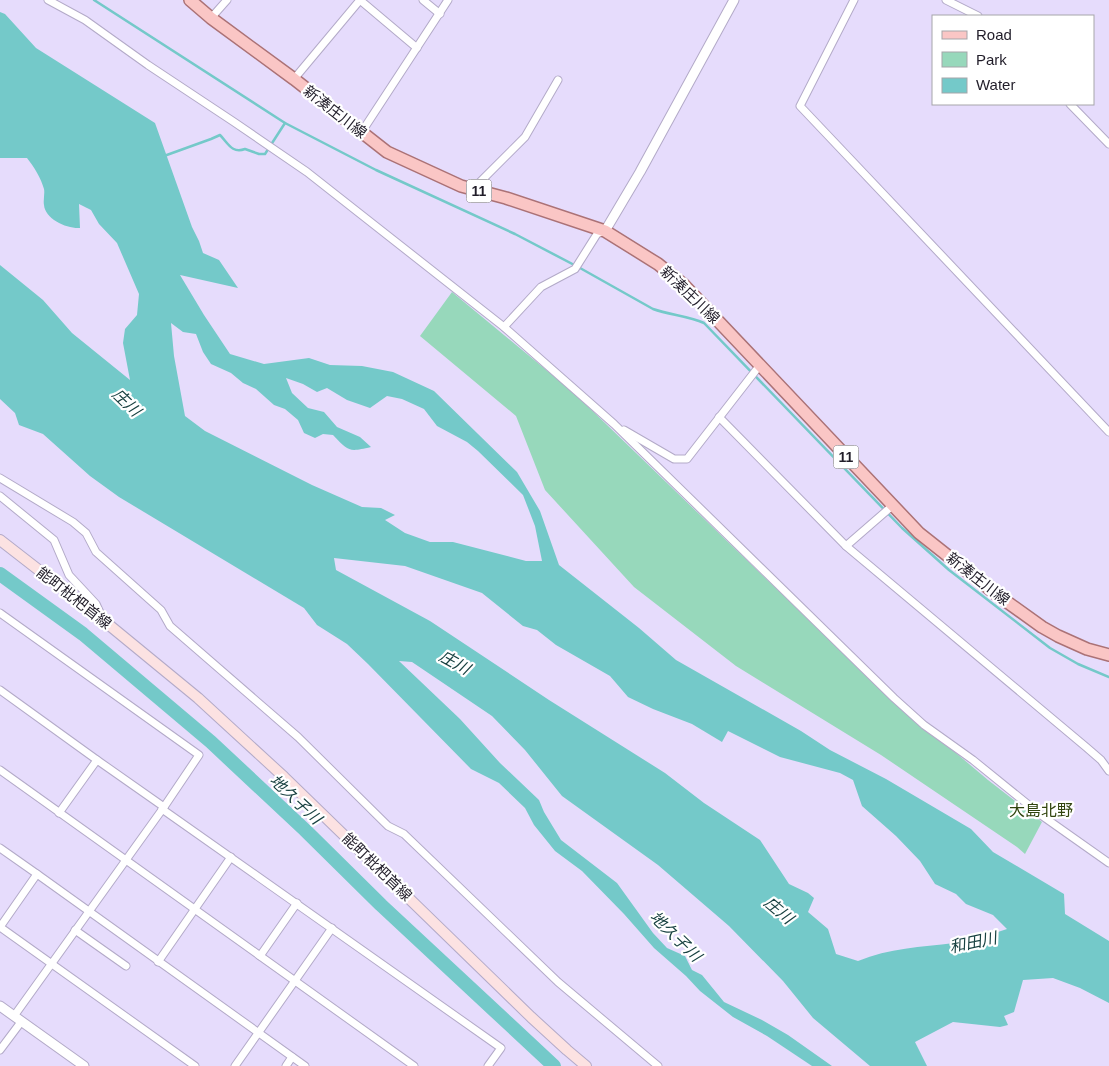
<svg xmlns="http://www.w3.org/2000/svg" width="1109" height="1066" viewBox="0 0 1109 1066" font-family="Helvetica,'Noto Sans JP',sans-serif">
	<rect width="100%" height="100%" fill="#e6dcfc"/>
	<path fill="#97d8bb" d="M 452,292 L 574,393 L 879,688 L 988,780 L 1042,822 L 1025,854 L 1017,847 L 881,755 L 736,666 L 634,587 L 545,490 L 516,416 L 420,336 Z"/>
	<path fill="#74c9c9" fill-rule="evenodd" d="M 0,12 L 5,14 L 36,48 L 155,123 L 192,227 L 199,241 L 203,253 L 219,260 L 238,288 L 180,275 L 204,315 L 230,354 L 264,364 L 309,358 L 330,365 L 362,366 L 393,372 L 434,391 L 517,472 L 540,511 L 559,565 L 639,628 L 676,660 L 801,731 L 830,750 L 886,779 L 971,829 L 993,852 L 1064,894 L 1065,914 L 1109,941 L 1109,1003 L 1080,988 L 1053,978 L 1023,980 L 1014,1012 L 1004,1016 L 1008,1025 L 1000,1027 L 953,1022 L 915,1042 L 927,1066 L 870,1066 L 813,1018 L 783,981 L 729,926 L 658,865 L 562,796 L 525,750 L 492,716 L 412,662 L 399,661 L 460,719 L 500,763 L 539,800 L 544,812 L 561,840 L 617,883 L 653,933 L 667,948 L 685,956 L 692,970 L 702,975 L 724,1002 L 762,1020 L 788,1035 L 832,1066 L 812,1066 L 767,1036 L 733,1017 L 700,991 L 686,976 L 654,948 L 624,914 L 582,871 L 555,851 L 534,825 L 525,808 L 499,783 L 471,769 L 368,664 L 347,644 L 317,625 L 304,608 L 119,497 L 90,476 L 43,434 L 19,425 L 15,413 L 0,399 L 0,265 L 43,300 L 72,333 L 130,380 L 123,343 L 125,329 L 137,315 L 139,294 L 117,243 L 99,224 L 91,210 L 79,204 L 80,228 C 67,229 45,219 44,205 C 43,200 45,194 44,189 C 41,178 34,167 27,158 L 0,158 ZM 171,323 L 183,332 L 196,334 L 203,352 L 211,364 L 231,373 L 243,383 L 256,389 L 274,405 L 285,409 L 298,420 L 304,433 L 315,438 L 323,434 L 333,435 C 349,452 349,452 371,447 L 360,437 L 337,427 L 324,412 L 308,408 L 292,393 L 286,378 L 303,384 L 317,392 L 327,388 L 347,400 L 370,408 L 387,396 L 402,399 L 424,409 L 437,426 L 467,442 L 478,451 L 523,495 L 535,526 L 542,561 L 526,561 L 453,542 L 430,542 L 405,533 L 385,520 L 395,515 L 381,508 L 362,507 L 312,485 L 205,431 L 185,416 L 174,356 ZM 334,558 L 405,566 L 482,593 L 523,626 L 537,630 L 556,645 L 610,676 L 628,697 L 653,709 L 692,724 L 722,742 L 728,731 L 780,757 L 840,773 L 853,780 L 862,806 L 896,836 L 920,861 L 935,884 L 956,894 L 966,904 L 993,915 L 1007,929 C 990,935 972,940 954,943 C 921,947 889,948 858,961 L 836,954 L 828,929 L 808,912 L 814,898 L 808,893 L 789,884 L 760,840 L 704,803 L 665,773 L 549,700 L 430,621 L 336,570 Z"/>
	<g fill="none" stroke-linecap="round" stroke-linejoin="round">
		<g stroke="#74c9c9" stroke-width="2.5">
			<path d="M 94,0 L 285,123 L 376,170 L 515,234 L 580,268 L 653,309 C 670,315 688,316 704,323 L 902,528 L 949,570 L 1050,648 L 1078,664 L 1109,677"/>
			<path d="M 164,156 L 211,139 L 220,135 C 228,143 232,154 245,149 L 259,154 L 265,154 L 285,123"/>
		</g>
		<path stroke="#74c9c9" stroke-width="14" d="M 0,574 L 83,634 L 211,742 L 305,830 L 381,905 L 554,1066"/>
		<defs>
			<g id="minor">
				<path d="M 48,0 L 85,20 L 148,65 L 234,122 L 307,172 L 504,327 L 614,424 L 894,698 L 924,725 L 973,760 L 1041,815 L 1109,863"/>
				<path d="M 360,0 L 417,48"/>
				<path d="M 423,0 L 440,14"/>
				<path d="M 854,0 L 800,106 L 1109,432"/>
				<path d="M 946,0 L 978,16"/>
				<path d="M 211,18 L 227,0"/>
				<path d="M 294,79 L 360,0"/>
				<path d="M 1070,104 L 1109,144"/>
				<path d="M 361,133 L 448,0"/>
				<path d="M 473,189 L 525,137 L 558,80"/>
				<path d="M 504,327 L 541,287 L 575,269 L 597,234 L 604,231"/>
				<path d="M 719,417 L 846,546 L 1086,747 L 1101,760 L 1109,771"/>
				<path d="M 624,430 L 674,459 L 687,459 L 760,365"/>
				<path d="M 0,478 L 73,522 L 86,533 L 96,552 L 161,610 L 170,626 L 298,737 L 388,826 L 404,834 L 558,982 L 658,1066"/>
				<path d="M 0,496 L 54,540 L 69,575 L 96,604 L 103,619"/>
				<path d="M 846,546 L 892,506"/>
				<path d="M 0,613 L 199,755 L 164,807 L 14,1016"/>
				<path d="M 0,690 L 97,760"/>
				<path d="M 0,770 L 414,1066"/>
				<path d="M 162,809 L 501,1048 L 488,1066"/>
				<path d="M 59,813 L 97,760 L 164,807"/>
				<path d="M 0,848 L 37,874"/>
				<path d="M 0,927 L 37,874 L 305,1066"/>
				<path d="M 0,927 L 195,1066"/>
				<path d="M 75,930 L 126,966"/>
				<path d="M 260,956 L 297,903"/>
				<path d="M 158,962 L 231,857"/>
				<path d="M 0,1050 L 21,1022"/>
				<path d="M 235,1066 L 332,928"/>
				<path d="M 286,1066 L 292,1057"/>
			</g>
			<g id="tertiary">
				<path d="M 605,231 L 640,172 L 734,0"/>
				<path d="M 0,1006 L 84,1066"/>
			</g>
			<path id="secondary" d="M 0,540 L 103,620 L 198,698 L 284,777 L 531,1017 L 567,1050 L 586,1066"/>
			<path id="primary" d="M 190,0 L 211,18 L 294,79 L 387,152 L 461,186 L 506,198 L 605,231 L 658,264 L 684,285 L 919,533 L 996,594 L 1042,627 L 1058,636 L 1087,649 L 1109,655"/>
		</defs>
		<use href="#minor" stroke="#b3aac8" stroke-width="9"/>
		<use href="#tertiary" stroke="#b3aac8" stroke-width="11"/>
		<use href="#secondary" stroke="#b3aac8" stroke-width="12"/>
		<use href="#primary" stroke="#ab7276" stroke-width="14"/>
		<use href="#minor" stroke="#fff" stroke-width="7"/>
		<use href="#tertiary" stroke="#fff" stroke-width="9"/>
		<use href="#secondary" stroke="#fce2e2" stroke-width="10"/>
		<use href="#primary" stroke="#fac6c5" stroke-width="11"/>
	</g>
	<g text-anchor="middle" stroke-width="4.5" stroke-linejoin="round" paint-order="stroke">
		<g fill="#fff" stroke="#646169" stroke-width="1">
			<rect x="466.5" y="179.5" width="25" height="23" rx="4"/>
			<rect x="833.5" y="445.5" width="25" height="23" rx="4"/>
		</g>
		<g font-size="14" font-weight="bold" fill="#211d29">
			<text x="479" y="196">11</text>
			<text x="846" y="462">11</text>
		</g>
		<g font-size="15" fill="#211d29" stroke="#fff">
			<text transform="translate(335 112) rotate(38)" y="5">新湊庄川線</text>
			<text transform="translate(690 295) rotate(44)" y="5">新湊庄川線</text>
			<text transform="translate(978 579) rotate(38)" y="5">新湊庄川線</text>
			<text transform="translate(74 598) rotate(38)" y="5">能町枇杷首線</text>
			<text transform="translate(377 867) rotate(44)" y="5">能町枇杷首線</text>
		</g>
		<g font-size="16" font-style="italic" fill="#184141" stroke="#fff">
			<text transform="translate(127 402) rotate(44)" y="6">庄川</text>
			<text transform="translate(455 662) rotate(29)" y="6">庄川</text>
			<text transform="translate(296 799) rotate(43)" y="6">地久子川</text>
			<text transform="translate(779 910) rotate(40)" y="6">庄川</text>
			<text transform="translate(676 936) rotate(44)" y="6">地久子川</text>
			<text transform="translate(973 942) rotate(-12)" y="6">和田川</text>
		</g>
		<g font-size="16" fill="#31440e" stroke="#fff">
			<text x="1041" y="816">大島北野</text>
		</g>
	</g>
	<rect x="932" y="15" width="162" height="90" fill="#ffffff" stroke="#a6a5a9"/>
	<rect x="942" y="31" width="25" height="8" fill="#fac6c5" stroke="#a6a5a9"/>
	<text x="976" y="40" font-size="15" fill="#211d29">Road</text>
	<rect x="942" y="52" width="25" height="15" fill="#97d8bb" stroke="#a6a5a9"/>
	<text x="976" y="65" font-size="15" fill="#211d29">Park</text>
	<rect x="942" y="78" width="25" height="15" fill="#74c9c9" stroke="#a6a5a9"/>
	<text x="976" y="90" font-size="15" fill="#211d29">Water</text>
</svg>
